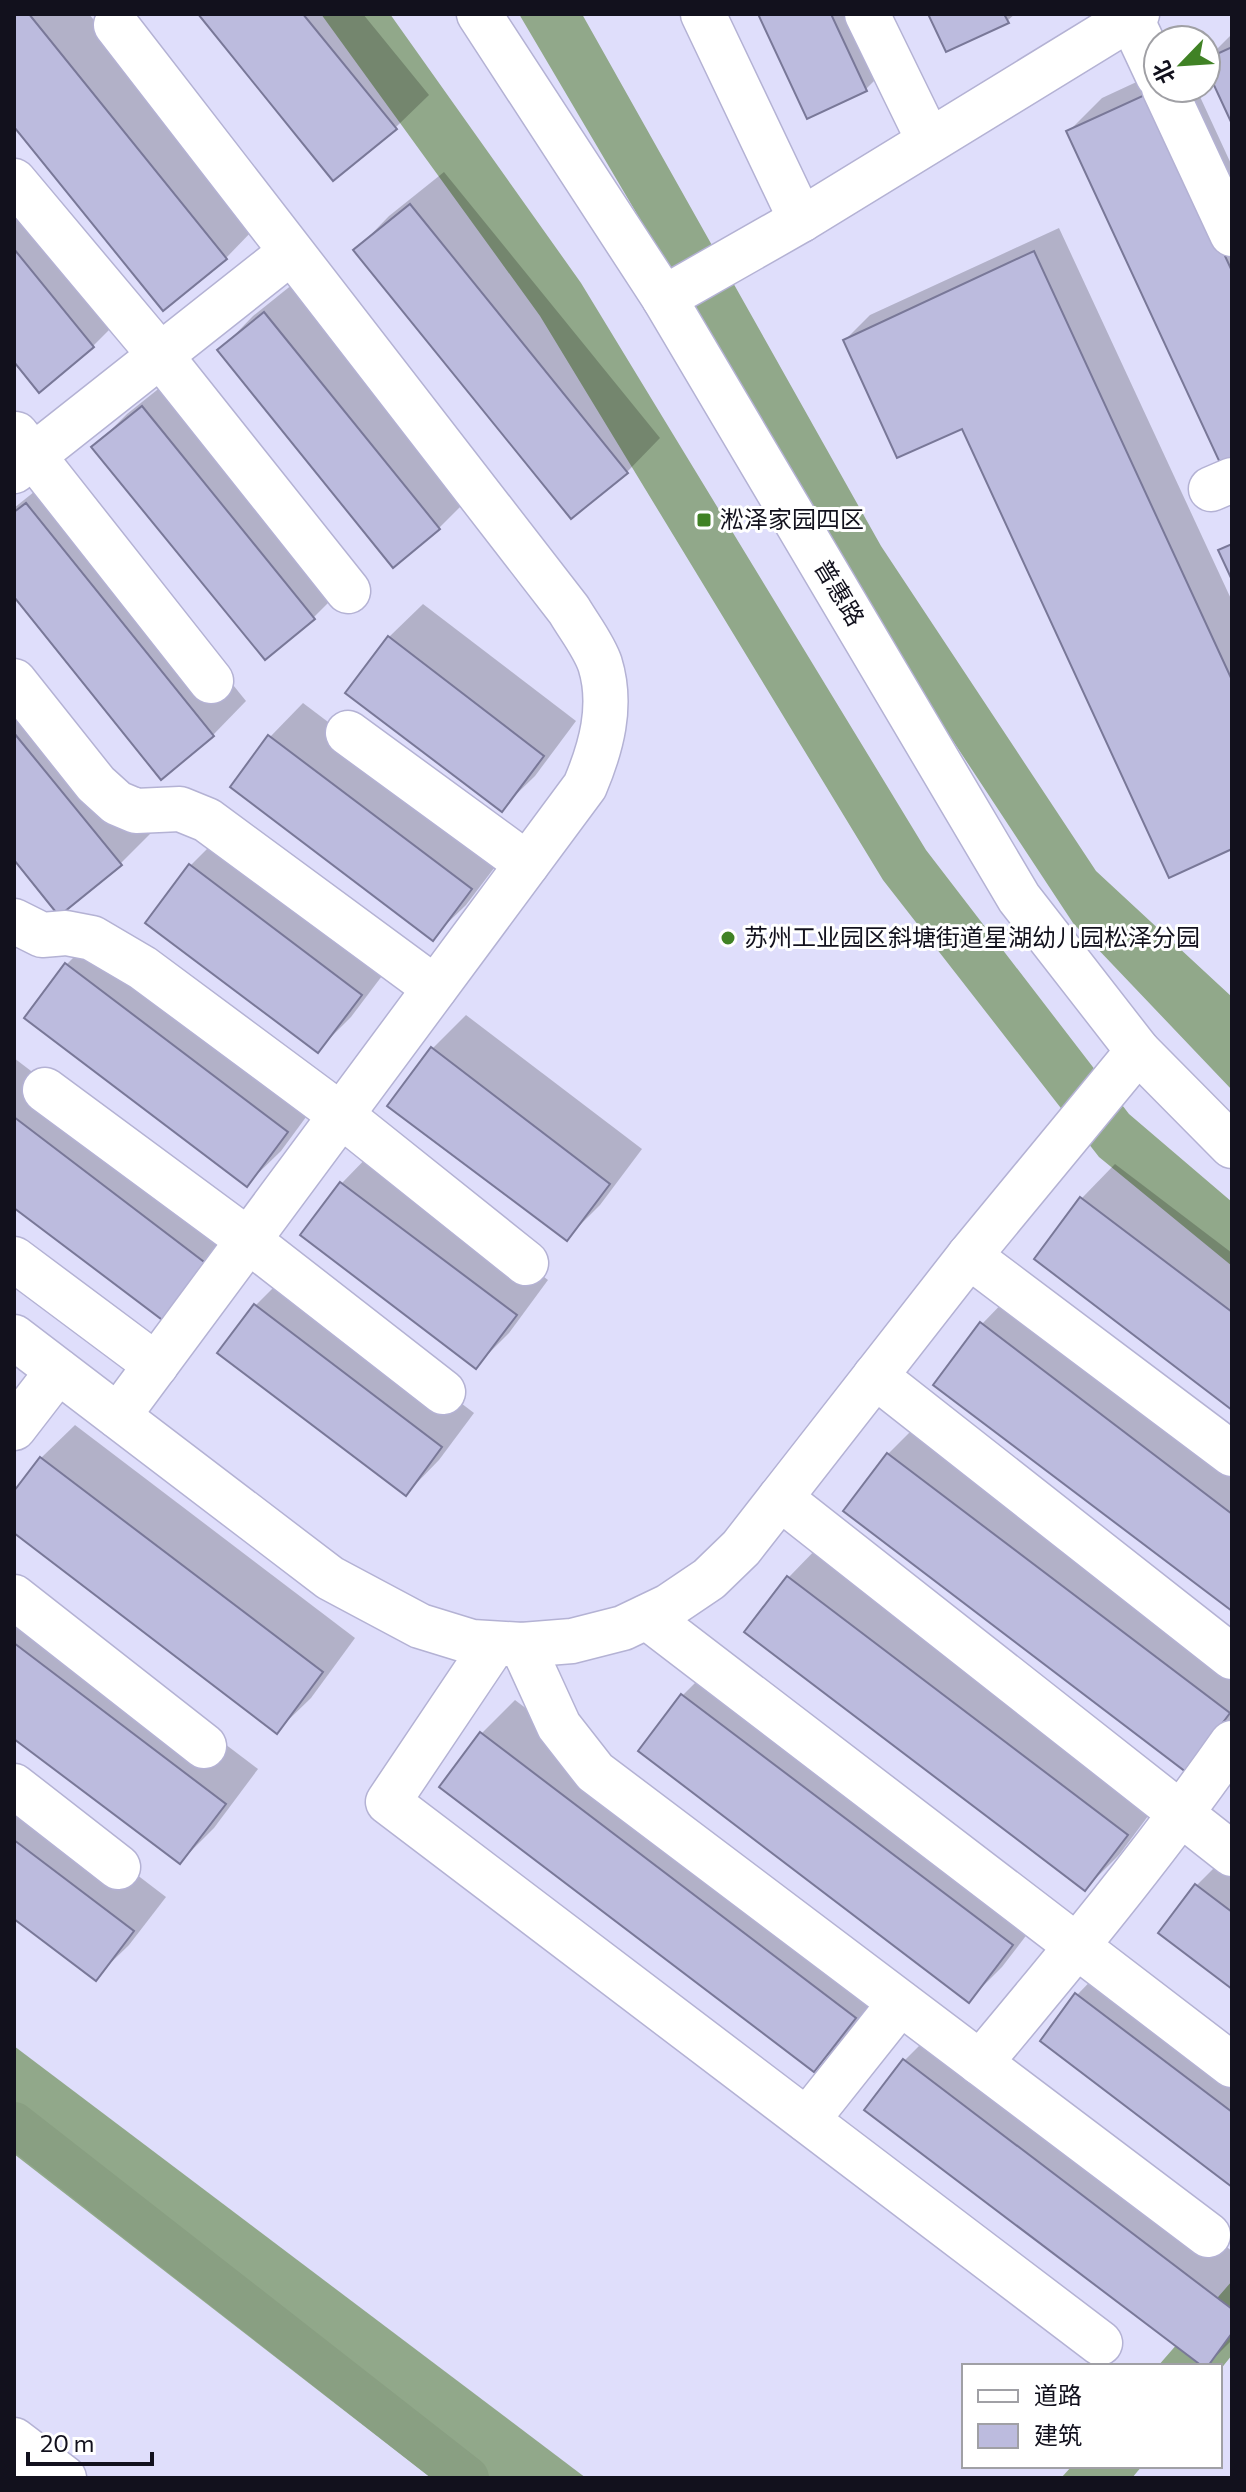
<svg xmlns="http://www.w3.org/2000/svg" width="1246" height="2492" viewBox="0 0 1246 2492" font-family="Commissioner,'Noto Sans SC',sans-serif">
	<rect width="100%" height="100%" fill="#dfdefb"/>
	<g fill="#91a88a">
		<path d="M 321,14 L 390,14 L 581,283 L 926,850 L 1129,1114 L 1232,1202 L 1232,1266 L 1099,1157 L 883,880 L 540,316 Z"/>
		<path d="M 519,14 L 582,14 L 881,546 L 1096,871 L 1232,997 L 1232,1090 L 1073,923 L 903,665 Z"/>
		<path d="M 14,2046 L 586,2478 L 431,2478 L 14,2154 Z"/>
		<path d="M 1232,2281 L 1232,2355 L 1220,2370 L 1220,2366 L 1158,2366 Z"/>
		<path d="M 1072,2466 L 1142,2466 L 1132,2478 L 1061,2478 Z"/>
	</g>
	<g fill="#0003">
		<path d="M 14,14 L 89,14 L 259,224 L 226,258 L 14,124 Z"/>
		<path d="M 200,14 L 363,14 L 429,95 L 395,128 Z"/>
		<path d="M 760,14 L 879,14 L 899,56 L 865,90 Z"/>
		<path d="M 930,14 L 1015,14 L 1007,21 Z"/>
		<path d="M 1232,34 L 1232,119 L 1206,64 L 1206,60 Z"/>
		<path d="M 1158,72 L 1158,88 L 1196,88 L 1232,166 L 1232,458 L 1068,132 L 1102,98 Z"/>
		<path d="M 444,172 L 660,438 L 627,472 L 571,517 L 356,250 L 389,216 Z"/>
		<path d="M 14,174 L 126,313 L 93,346 L 14,359 Z"/>
		<path d="M 1059,228 L 1232,601 L 1232,847 L 963,426 L 845,340 L 870,315 Z"/>
		<path d="M 298,280 L 473,494 L 439,528 L 393,565 L 220,350 L 253,316 Z"/>
		<path d="M 177,374 L 347,584 L 313,618 L 94,447 L 127,414 Z"/>
		<path d="M 60,471 L 246,701 L 213,735 L 14,594 L 14,508 Z"/>
		<path d="M 423,604 L 576,721 L 535,776 L 501,809 L 389,637 Z"/>
		<path d="M 14,658 L 154,830 L 120,864 L 14,857 Z"/>
		<path d="M 303,703 L 504,855 L 466,905 L 432,938 L 270,737 Z"/>
		<path d="M 224,832 L 394,960 L 351,1017 L 318,1050 L 148,922 L 191,865 Z"/>
		<path d="M 100,931 L 320,1098 L 281,1151 L 247,1184 L 27,1017 L 67,964 Z"/>
		<path d="M 466,1015 L 642,1149 L 600,1205 L 566,1239 L 433,1048 Z"/>
		<path d="M 14,1058 L 244,1233 L 202,1289 L 14,1206 Z"/>
		<path d="M 375,1149 L 548,1280 L 509,1333 L 476,1366 L 303,1235 L 342,1183 Z"/>
		<path d="M 1115,1164 L 1232,1253 L 1232,1407 L 1036,1259 L 1082,1198 Z"/>
		<path d="M 289,1272 L 474,1413 L 439,1460 L 406,1494 L 256,1305 Z"/>
		<path d="M 1015,1290 L 1232,1455 L 1232,1608 L 982,1324 Z"/>
		<path d="M 922,1420 L 1232,1656 L 1232,1719 L 1219,1736 L 846,1511 L 888,1454 Z"/>
		<path d="M 75,1425 L 355,1638 L 311,1698 L 277,1731 L 14,1531 L 14,1494 L 41,1458 Z"/>
		<path d="M 822,1543 L 1160,1800 L 1119,1855 L 1085,1889 L 747,1632 L 789,1577 Z"/>
		<path d="M 14,1584 L 258,1769 L 214,1828 L 180,1862 L 14,1736 Z"/>
		<path d="M 716,1662 L 1045,1911 L 1002,1967 L 969,2000 L 683,1695 Z"/>
		<path d="M 515,1700 L 888,1983 L 848,2036 L 814,2070 L 442,1786 L 482,1733 Z"/>
		<path d="M 14,1781 L 166,1897 L 129,1945 L 95,1978 L 14,1916 Z"/>
		<path d="M 1230,1852 L 1232,1853 L 1232,1986 L 1161,1932 L 1197,1885 Z"/>
		<path d="M 1110,1961 L 1232,2054 L 1232,2184 L 1077,1995 Z"/>
		<path d="M 938,2027 L 1232,2251 L 1232,2340 L 1206,2366 L 905,2060 Z"/>
	</g>
	<g fill="none" stroke-linecap="round" stroke-linejoin="round">
		<path stroke="#899f82" stroke-width="44" d="M 14,2124 L 467,2478"/>
	</g>
	<g fill="#bcbbde" stroke="#797898" stroke-width="2">
		<path d="M 14,14 L 29,14 L 227,259 L 163,311 L 14,127 Z"/>
		<path d="M 198,14 L 303,14 L 397,129 L 333,181 Z"/>
		<path d="M 758,14 L 831,14 L 867,91 L 807,119 Z"/>
		<path d="M 928,14 L 1004,14 L 1009,23 L 946,52 Z"/>
		<path d="M 1232,47 L 1232,124 L 1206,68 L 1206,59 Z"/>
		<path d="M 1149,93 L 1232,271 L 1232,460 L 1221,465 L 1066,131 Z"/>
		<path d="M 410,204 L 628,473 L 571,519 L 353,250 Z"/>
		<path d="M 14,249 L 94,347 L 39,393 L 14,362 Z"/>
		<path d="M 1034,251 L 1232,680 L 1232,849 L 1169,878 L 962,429 L 897,458 L 843,340 Z"/>
		<path d="M 264,312 L 440,529 L 393,568 L 217,350 Z"/>
		<path d="M 142,406 L 315,619 L 265,660 L 91,447 Z"/>
		<path d="M 26,503 L 214,736 L 161,780 L 14,597 L 14,512 Z"/>
		<path d="M 1232,544 L 1232,580 L 1218,550 Z"/>
		<path d="M 388,636 L 544,756 L 502,812 L 345,693 Z"/>
		<path d="M 14,733 L 122,865 L 59,916 L 14,860 Z"/>
		<path d="M 268,735 L 472,889 L 433,941 L 230,787 Z"/>
		<path d="M 189,864 L 362,995 L 318,1053 L 145,923 Z"/>
		<path d="M 65,963 L 288,1132 L 247,1187 L 24,1018 Z"/>
		<path d="M 431,1047 L 610,1184 L 567,1241 L 387,1106 Z"/>
		<path d="M 14,1117 L 212,1268 L 169,1325 L 14,1208 Z"/>
		<path d="M 340,1182 L 517,1315 L 476,1369 L 300,1235 Z"/>
		<path d="M 1080,1197 L 1232,1312 L 1232,1410 L 1034,1259 Z"/>
		<path d="M 254,1304 L 442,1447 L 406,1496 L 217,1353 Z"/>
		<path d="M 980,1322 L 1232,1514 L 1232,1611 L 933,1385 Z"/>
		<path d="M 887,1453 L 1230,1713 L 1186,1772 L 843,1511 Z"/>
		<path d="M 40,1457 L 323,1672 L 277,1734 L 14,1533 L 14,1491 Z"/>
		<path d="M 787,1576 L 1128,1835 L 1085,1891 L 744,1632 Z"/>
		<path d="M 14,1643 L 226,1804 L 180,1864 L 14,1739 Z"/>
		<path d="M 681,1694 L 1013,1945 L 969,2003 L 638,1751 Z"/>
		<path d="M 480,1732 L 856,2018 L 814,2072 L 439,1787 Z"/>
		<path d="M 14,1840 L 134,1931 L 96,1981 L 14,1919 Z"/>
		<path d="M 1195,1884 L 1232,1912 L 1232,1989 L 1158,1933 Z"/>
		<path d="M 1075,1993 L 1232,2112 L 1232,2187 L 1040,2041 Z"/>
		<path d="M 903,2059 L 1232,2309 L 1232,2333 L 1208,2366 L 1202,2366 L 864,2110 Z"/>
	</g>
	<g fill="none" stroke-linecap="round" stroke-linejoin="round">
		<defs>
			<g id="minor">
				<path d="M 703,14 L 801,220"/>
				<path d="M 867,14 L 929,141"/>
				<path d="M 1129,14 L 1158,76"/>
				<path d="M 116,25 L 569,610 C 579,627 594,646 600,664 C 613,706 601,748 585,786 L 118,1416"/>
				<path d="M 1164,88 L 1232,234"/>
				<path d="M 14,181 L 160,355 L 348,591"/>
				<path d="M 664,298 L 801,220 L 1137,14"/>
				<path d="M 16,434 L 211,681"/>
				<path d="M 14,471 L 291,252"/>
				<path d="M 1211,489 L 1232,480"/>
				<path d="M 14,681 L 96,784 L 117,803 L 136,811 L 180,809 L 207,820 L 435,988"/>
				<path d="M 348,733 L 527,864"/>
				<path d="M 14,921 L 42,935 L 66,933 L 92,938 L 143,968 L 341,1115 L 526,1263"/>
				<path d="M 45,1090 L 248,1240 L 443,1392"/>
				<path d="M 969,1256 L 1232,1454"/>
				<path d="M 14,1259 L 156,1365"/>
				<path d="M 14,1337 L 330,1578 L 420,1626 L 472,1642 L 522,1645 L 572,1641 L 623,1628 L 669,1606 L 709,1579 L 741,1548 L 969,1256 L 1138,1051"/>
				<path d="M 875,1376 L 1232,1657"/>
				<path d="M 14,1428 L 58,1371"/>
				<path d="M 780,1498 L 1232,1854"/>
				<path d="M 14,1597 L 204,1746"/>
				<path d="M 647,1617 L 1232,2065"/>
				<path d="M 494,1644 L 388,1802 L 1100,2343"/>
				<path d="M 522,1645 L 559,1726 L 595,1772 L 1208,2235"/>
				<path d="M 14,1786 L 118,1867"/>
				<path d="M 980,2063 C 1067,1959 1154,1854 1232,1743"/>
				<path d="M 807,2120 L 900,2003"/>
			</g>
			<g id="major">
				<path d="M 479,14 L 664,298 L 1019,898 L 1138,1051 L 1232,1146"/>
				<path d="M 14,2440 L 64,2478"/>
			</g>
			<path id="highway" d="M 14,2473 L 20,2478"/>
		</defs>
		<use href="#minor" stroke="#b4b2d4" stroke-width="47"/>
		<use href="#major" stroke="#b4b2d4" stroke-width="47"/>
		<use href="#highway" stroke="#b4b2d4" stroke-width="47"/>
		<use href="#minor" stroke="#fff" stroke-width="44"/>
		<use href="#major" stroke="#fff" stroke-width="44"/>
		<use href="#highway" stroke="#fff" stroke-width="44"/>
	</g>
	<g fill="#408225" stroke="#fff" stroke-width="3">
		<rect x="696" y="512" width="16" height="16" rx="4"/>
		<circle cx="728" cy="938" r="8"/>
	</g>
	<g text-anchor="middle" stroke-width="6" stroke-linejoin="round" paint-order="stroke">
		<g font-size="24" fill="#12111d" stroke="#fff" text-anchor="start">
			<text x="720" y="528">淞泽家园四区</text>
			<text x="744" y="946">苏州工业园区斜塘街道星湖幼儿园松泽分园</text>
		</g>
		<g font-size="24" fill="#12111d" stroke="#fff">
			<text transform="translate(839 593) rotate(59)" y="8">普惠路</text>
		</g>
	</g>
	<rect width="1246" height="2492" fill="none" stroke="#12111d" stroke-width="32"/>
	<rect x="962" y="2364" width="260" height="104" fill="#ffffff" stroke="#a0a0a5" stroke-width="2"/>
	<rect x="978" y="2390" width="40" height="12" fill="#ffffff" stroke="#a0a0a5" stroke-width="2"/>
	<text x="1034" y="2404" font-size="24" fill="#12111d">道路</text>
	<rect x="978" y="2424" width="40" height="24" fill="#bcbbde" stroke="#a0a0a5" stroke-width="2"/>
	<text x="1034" y="2444" font-size="24" fill="#12111d">建筑</text>
	<g transform="translate(1182 64) rotate(245)"><circle r="38" fill="#ffffff" stroke="#a0a0a5" stroke-width="2"/>
	<path d="M0-6L14 30L0 20L-14 30Z" fill="#408225"/>
	<text y="-12" font-size="22" font-weight="bold" text-anchor="middle" fill="#12111d">北</text>
	</g>
	<path d="M28 2452v12h124v-12" fill="none" stroke="#12111d" stroke-width="4"/>
	<text x="40" y="2452" font-size="24" fill="#12111d" stroke="#ffffff" stroke-width="6" paint-order="stroke">20 m</text>
</svg>
